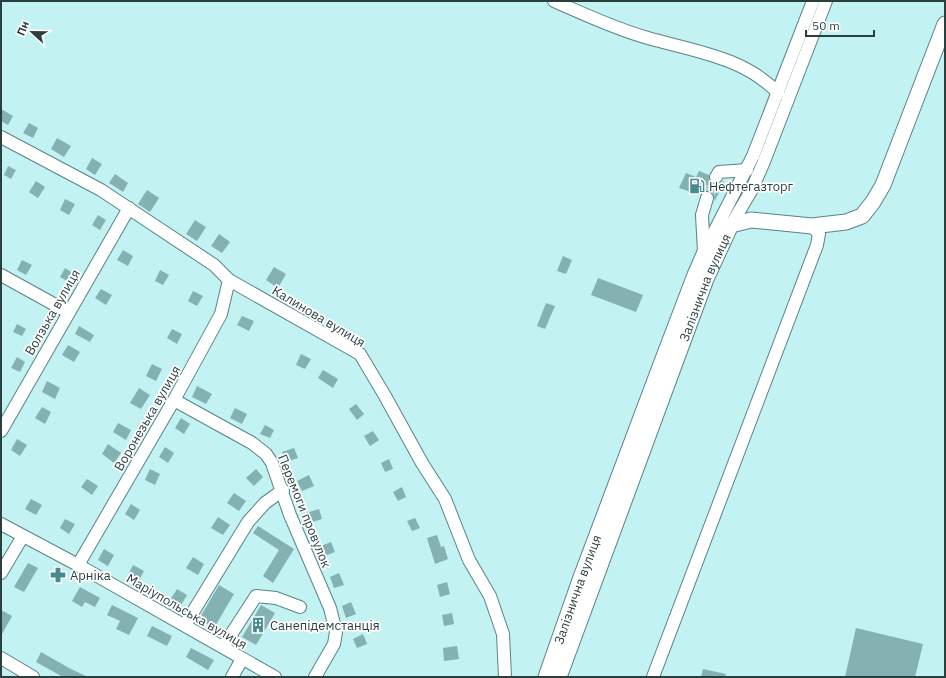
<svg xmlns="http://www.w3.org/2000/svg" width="946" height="678" viewBox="0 0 946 678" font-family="'IBM Plex Sans',sans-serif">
	<rect width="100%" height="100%" fill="#c3f2f3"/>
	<g fill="#84b1b2">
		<path d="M 1,109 L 13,116 L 8,125 L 1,121 Z"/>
		<path d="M 29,123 L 38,128 L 33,138 L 23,133 Z"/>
		<path d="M 57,138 L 71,146 L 64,157 L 51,149 Z"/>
		<path d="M 92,158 L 102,164 L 95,175 L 86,169 Z"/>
		<path d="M 8,166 L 16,170 L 11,179 L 4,175 Z"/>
		<path d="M 699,171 L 709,175 L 709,180 L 712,184 L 716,184 L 724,181 L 715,201 L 713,193 L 709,191 L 705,191 L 700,195 L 679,188 L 686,173 L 696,177 Z"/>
		<path d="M 115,174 L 128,183 L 123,192 L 109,183 Z"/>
		<path d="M 36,181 L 45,187 L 38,198 L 29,192 Z"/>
		<path d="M 147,190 L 159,198 L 150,212 L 138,204 Z"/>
		<path d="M 65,199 L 75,204 L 69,215 L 60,210 Z"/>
		<path d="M 98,215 L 106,220 L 100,230 L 92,225 Z"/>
		<path d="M 195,220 L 206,227 L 197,241 L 186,234 Z"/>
		<path d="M 219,234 L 230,242 L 222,253 L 211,246 Z"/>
		<path d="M 123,250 L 133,256 L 128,266 L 117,260 Z"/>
		<path d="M 563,256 L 572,260 L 566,274 L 557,271 Z"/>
		<path d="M 22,260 L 32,265 L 26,275 L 17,270 Z"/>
		<path d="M 274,267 L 286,274 L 278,288 L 266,280 Z"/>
		<path d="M 65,268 L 74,274 L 69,282 L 60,277 Z"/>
		<path d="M 160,270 L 169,275 L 163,285 L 155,281 Z"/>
		<path d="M 598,278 L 643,295 L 636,312 L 591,295 Z"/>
		<path d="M 101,289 L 112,295 L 106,305 L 95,298 Z"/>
		<path d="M 193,291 L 203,296 L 197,306 L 188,301 Z"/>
		<path d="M 546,303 L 555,306 L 545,329 L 537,326 Z"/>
		<path d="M 242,316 L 254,321 L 249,331 L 237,325 Z"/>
		<path d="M 17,324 L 26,329 L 22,336 L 13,332 Z"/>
		<path d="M 79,326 L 94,335 L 90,342 L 75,334 Z"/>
		<path d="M 172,329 L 182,334 L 177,344 L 167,338 Z"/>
		<path d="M 68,345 L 80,352 L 74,362 L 62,355 Z"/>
		<path d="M 301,354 L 311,359 L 305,369 L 296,365 Z"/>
		<path d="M 17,357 L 25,362 L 20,372 L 11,368 Z"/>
		<path d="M 152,364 L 162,369 L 156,381 L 146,376 Z"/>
		<path d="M 323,370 L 338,379 L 333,388 L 318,378 Z"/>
		<path d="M 47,381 L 60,388 L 55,399 L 42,392 Z"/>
		<path d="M 197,386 L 212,394 L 206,404 L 192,397 Z"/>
		<path d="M 139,388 L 150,395 L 141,409 L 130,403 Z"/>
		<path d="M 356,404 L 364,414 L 357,420 L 349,409 Z"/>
		<path d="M 42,407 L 51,412 L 45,424 L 35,418 Z"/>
		<path d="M 235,408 L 247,414 L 242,424 L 230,418 Z"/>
		<path d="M 181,418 L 190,424 L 184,434 L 175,428 Z"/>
		<path d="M 118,423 L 131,430 L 126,440 L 113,432 Z"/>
		<path d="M 265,425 L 274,430 L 270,438 L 260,434 Z"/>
		<path d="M 373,431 L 379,440 L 370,446 L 364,436 Z"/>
		<path d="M 17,439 L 27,445 L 20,456 L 11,450 Z"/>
		<path d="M 108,444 L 121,453 L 114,463 L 102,454 Z"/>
		<path d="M 165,447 L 174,453 L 168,463 L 159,457 Z"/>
		<path d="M 294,448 L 298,458 L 286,462 L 282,452 Z"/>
		<path d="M 389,459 L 393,469 L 385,472 L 381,463 Z"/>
		<path d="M 150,469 L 160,474 L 155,485 L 145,480 Z"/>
		<path d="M 256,469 L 263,477 L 254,486 L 246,478 Z"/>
		<path d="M 309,475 L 314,486 L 302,491 L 297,481 Z"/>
		<path d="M 87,479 L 98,486 L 92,495 L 81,487 Z"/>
		<path d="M 402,487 L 406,497 L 398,501 L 393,492 Z"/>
		<path d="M 234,493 L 246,501 L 239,511 L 227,503 Z"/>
		<path d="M 31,499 L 42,505 L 36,515 L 25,509 Z"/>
		<path d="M 131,504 L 140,510 L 134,520 L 125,514 Z"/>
		<path d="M 319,509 L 322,519 L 309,523 L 306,513 Z"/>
		<path d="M 218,517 L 230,525 L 223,535 L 211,528 Z"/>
		<path d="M 415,518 L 420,528 L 412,531 L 407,521 Z"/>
		<path d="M 65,519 L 75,524 L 69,534 L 60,528 Z"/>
		<path d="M 258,526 L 294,549 L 273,583 L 263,576 L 279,550 L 253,533 Z"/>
		<path d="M 437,535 L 441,547 L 444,546 L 448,559 L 435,564 L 427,538 Z"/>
		<path d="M 331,542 L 335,552 L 322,557 L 318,547 Z"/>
		<path d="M 104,549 L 114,555 L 108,566 L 98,560 Z"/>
		<path d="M 193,557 L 204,564 L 198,575 L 186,568 Z"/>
		<path d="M 28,563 L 38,568 L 24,592 L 14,587 Z"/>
		<path d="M 133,565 L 144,571 L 138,582 L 127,577 Z"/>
		<path d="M 339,573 L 344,585 L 334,588 L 330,577 Z"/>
		<path d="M 447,582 L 450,594 L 440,597 L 437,585 Z"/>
		<path d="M 219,585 L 234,594 L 214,628 L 199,619 Z"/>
		<path d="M 80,587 L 100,598 L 95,607 L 85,602 L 82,607 L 72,601 Z"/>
		<path d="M 177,589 L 187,595 L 180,607 L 170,600 Z"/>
		<path d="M 351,602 L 356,614 L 346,618 L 342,606 Z"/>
		<path d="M 112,605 L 138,618 L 129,635 L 116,629 L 120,621 L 107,615 Z"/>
		<path d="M 261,605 L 275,613 L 256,645 L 242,637 Z"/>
		<path d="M 1,610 L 12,616 L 1,636 Z"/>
		<path d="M 452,613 L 454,624 L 444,626 L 442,615 Z"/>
		<path d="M 152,626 L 172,636 L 167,646 L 147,636 Z"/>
		<path d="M 856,628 L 923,644 L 915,677 L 845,677 Z"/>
		<path d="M 363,634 L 367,644 L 357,648 L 353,639 Z"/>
		<path d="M 457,646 L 459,659 L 444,661 L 443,648 Z"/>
		<path d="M 191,648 L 214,660 L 208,670 L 186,657 Z"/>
		<path d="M 41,652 L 69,668 L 88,677 L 63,677 L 36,662 Z"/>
		<path d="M 703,669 L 726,674 L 725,677 L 701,677 Z"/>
	</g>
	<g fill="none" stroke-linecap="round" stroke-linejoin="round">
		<path stroke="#a5cecf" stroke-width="12" stroke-dasharray="12 6" stroke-linecap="butt" d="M 707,198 L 716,177"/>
		<defs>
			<g id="minor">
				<path d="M 554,1 C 584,14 615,29 648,38 C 693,51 744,57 778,93"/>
				<path d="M 1,137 L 101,190 L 214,265 L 229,280 L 360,354 L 385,396 L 422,463 L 445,499 L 469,560 L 490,596 L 503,634 L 505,677"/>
				<path d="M 716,177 L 719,172 L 747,170"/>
				<path d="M 731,225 L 751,191 L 763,164 L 826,1"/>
				<path d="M 710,240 L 753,156 L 813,1"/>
				<path d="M 704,252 L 702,215 L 707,198"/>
				<path d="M 1,275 L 68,312"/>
				<path d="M 174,400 L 252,443 L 266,454 L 272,463 L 290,515 L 330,608 L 336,632 L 334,644 L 315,677"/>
				<path d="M 1,431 L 129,208"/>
				<path d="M 1,524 L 78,565 L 275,677"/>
				<path d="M 78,565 L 174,400 L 221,314 L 229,280"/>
				<path d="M 1,573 L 23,536"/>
				<path d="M 185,625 L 248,522 L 265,503 L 283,490"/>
				<path d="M 223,647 L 256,596 L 276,598 L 300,607"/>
				<path d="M 1,658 L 33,677"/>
				<path d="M 232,677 L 242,659"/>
				<path d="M 653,677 L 817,245 L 819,234 L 812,226"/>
			</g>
			<g id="major">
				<path id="s1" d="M 546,677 L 580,580 L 660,367 L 695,275 L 709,243 L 731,225 L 751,220 L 812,226 L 846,222 L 862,216 L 873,202 L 883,185 L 945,24"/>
				<path id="s2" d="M 559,677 L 706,279 L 729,229"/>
			</g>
		</defs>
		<use href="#minor" stroke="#588384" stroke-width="14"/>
		<use href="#major" stroke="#588384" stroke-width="17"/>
		<use href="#minor" stroke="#fff" stroke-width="12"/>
		<use href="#major" stroke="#fff" stroke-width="15"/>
	</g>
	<defs>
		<symbol id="fuel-bare" viewBox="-9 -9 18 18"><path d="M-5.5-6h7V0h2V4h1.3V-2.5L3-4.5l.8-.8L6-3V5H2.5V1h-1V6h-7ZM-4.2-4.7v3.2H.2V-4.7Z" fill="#448c8e" stroke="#fff" stroke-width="2.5" paint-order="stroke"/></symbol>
		<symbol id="pharmacy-bare" viewBox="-9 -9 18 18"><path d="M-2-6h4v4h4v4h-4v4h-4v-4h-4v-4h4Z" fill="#448c8e" stroke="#fff" stroke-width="2.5" paint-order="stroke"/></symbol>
		<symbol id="building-bare" viewBox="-9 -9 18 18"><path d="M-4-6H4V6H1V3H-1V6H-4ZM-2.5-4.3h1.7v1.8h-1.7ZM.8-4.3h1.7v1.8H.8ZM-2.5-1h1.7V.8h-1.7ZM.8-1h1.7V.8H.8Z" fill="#448c8e" stroke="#fff" stroke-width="2.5" paint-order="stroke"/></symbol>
	</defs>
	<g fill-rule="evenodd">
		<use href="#fuel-bare" x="686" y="175" width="22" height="22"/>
		<use href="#pharmacy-bare" x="47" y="564" width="22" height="22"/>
		<use href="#building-bare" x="247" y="614" width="22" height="22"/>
	</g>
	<g text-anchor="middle" stroke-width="3.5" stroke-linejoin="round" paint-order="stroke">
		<g font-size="13" fill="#2c3f3f" stroke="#fff" text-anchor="start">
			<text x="709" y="191">Нефтегазторг</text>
			<text x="70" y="580">Арніка</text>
			<text x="270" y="630">Санепідемстанція</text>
		</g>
		<g font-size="13" fill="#2c3f3f" stroke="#fff">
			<text dy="5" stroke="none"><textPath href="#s2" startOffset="416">Залізнична вулиця</textPath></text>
			<text transform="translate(52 312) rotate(-60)" y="5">Волзька вулиця</text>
			<text transform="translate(319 316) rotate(31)" y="5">Калинова вулиця</text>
			<text transform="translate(147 418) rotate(-60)" y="5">Воронезька вулиця</text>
			<text transform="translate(305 511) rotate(68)" y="5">Перемоги провулок</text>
			<text dy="5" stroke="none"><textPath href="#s1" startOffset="93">Залізнична вулиця</textPath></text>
			<text transform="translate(187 611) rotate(30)" y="5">Маріупольська вулиця</text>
		</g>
	</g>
	<rect width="946" height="678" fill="none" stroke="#2c3f3f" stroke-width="4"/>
	<g transform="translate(32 32) rotate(292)" stroke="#ffffff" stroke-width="3" paint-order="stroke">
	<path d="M0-3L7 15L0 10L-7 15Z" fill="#2c3f3f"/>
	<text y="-6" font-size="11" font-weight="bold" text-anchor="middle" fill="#2c3f3f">Пн</text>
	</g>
	<path d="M806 30v6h68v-6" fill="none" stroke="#2c3f3f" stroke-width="2"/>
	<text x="812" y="30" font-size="12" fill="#2c3f3f" stroke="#ffffff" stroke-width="3" paint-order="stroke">50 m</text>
</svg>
